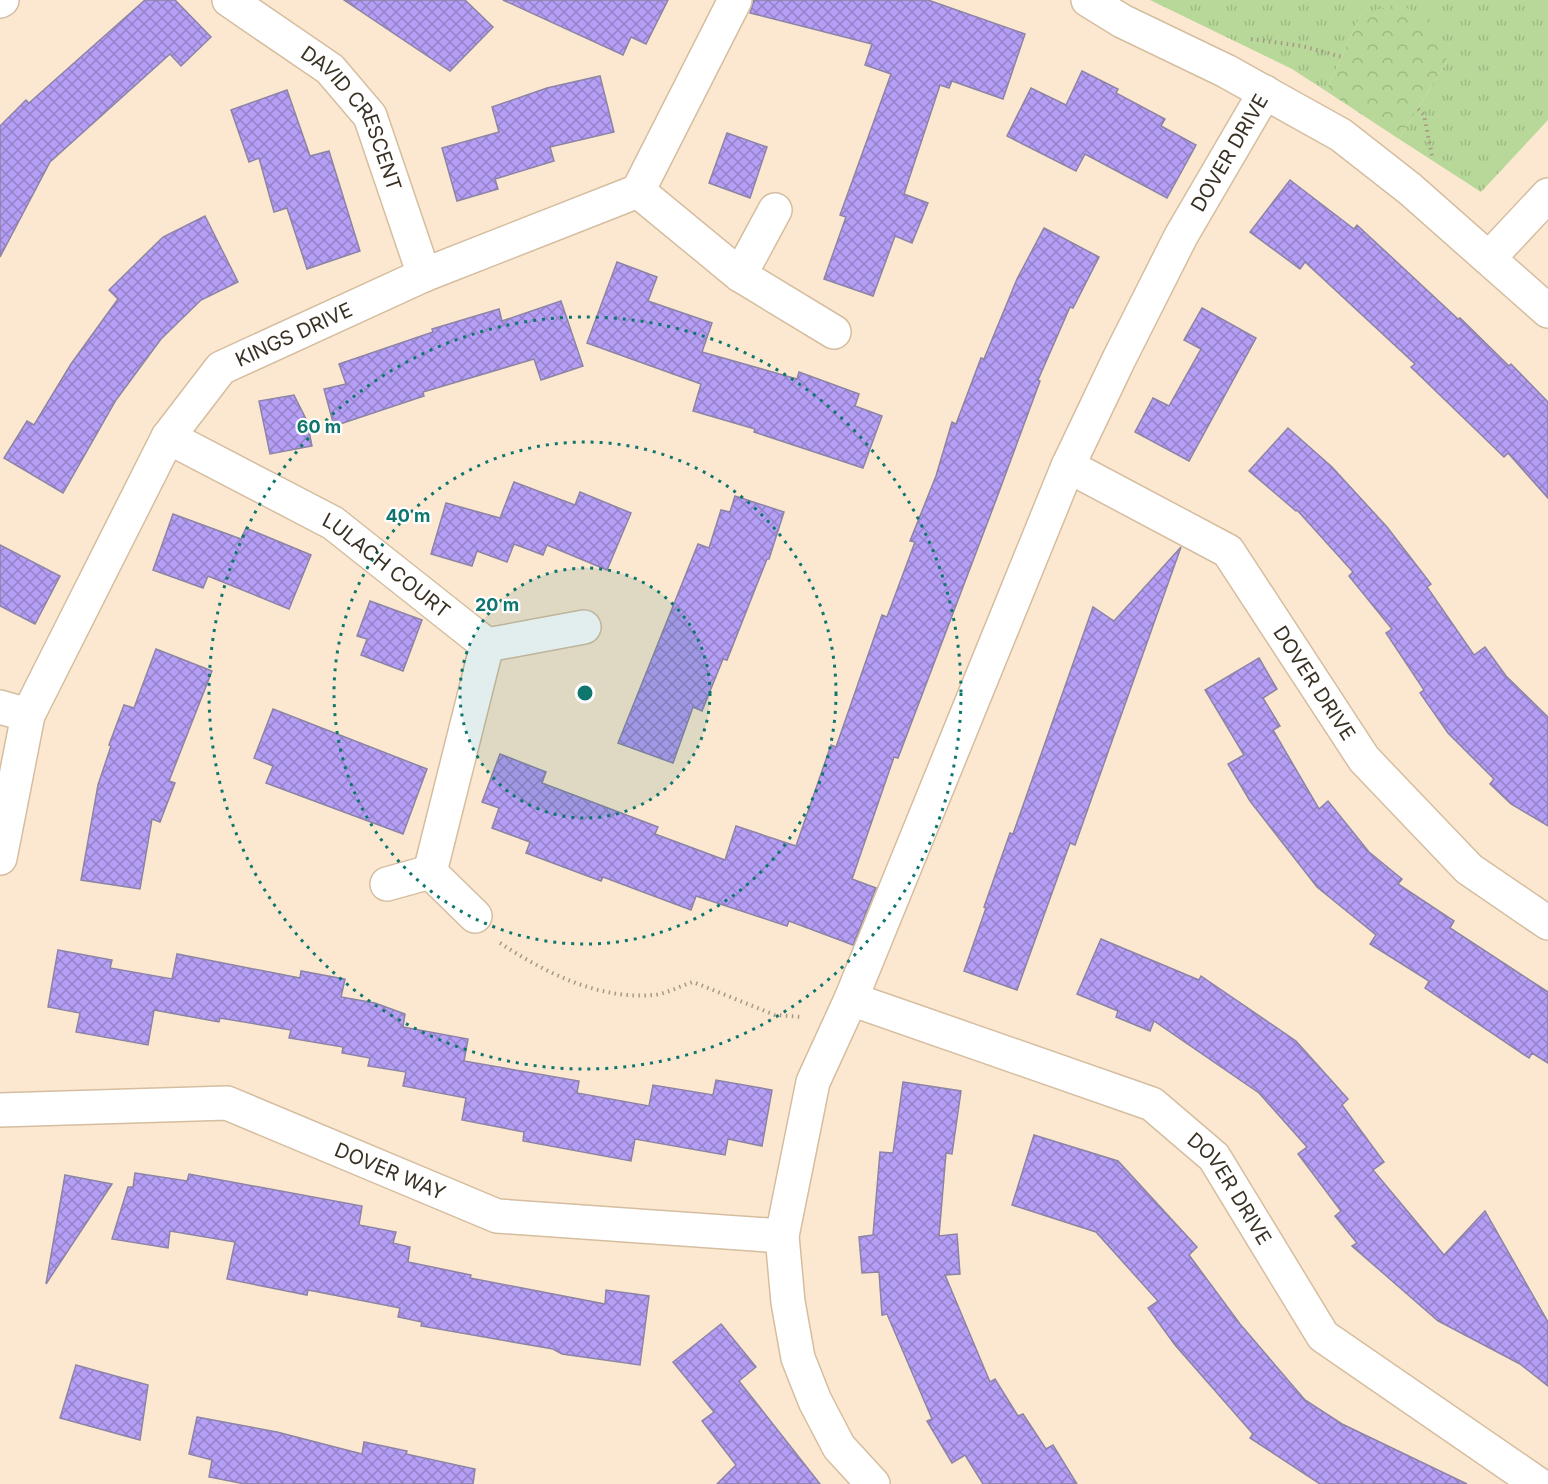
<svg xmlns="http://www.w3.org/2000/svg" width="1548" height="1484" viewBox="0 0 1548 1484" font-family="Inter,sans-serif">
	<defs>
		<pattern id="grass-tufts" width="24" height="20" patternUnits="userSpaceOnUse" patternTransform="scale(1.5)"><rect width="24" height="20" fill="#b7d899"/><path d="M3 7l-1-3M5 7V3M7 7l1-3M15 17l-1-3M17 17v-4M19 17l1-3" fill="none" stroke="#9eba84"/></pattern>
		<pattern id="park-crowns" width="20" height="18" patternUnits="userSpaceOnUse" patternTransform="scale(1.5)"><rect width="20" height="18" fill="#b7d899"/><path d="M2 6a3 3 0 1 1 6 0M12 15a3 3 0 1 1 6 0" fill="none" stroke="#9eba84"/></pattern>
		<pattern id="building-cross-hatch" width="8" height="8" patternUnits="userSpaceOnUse" patternTransform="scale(1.5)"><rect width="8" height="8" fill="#b59ef6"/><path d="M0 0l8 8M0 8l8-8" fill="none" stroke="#9481c7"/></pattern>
	</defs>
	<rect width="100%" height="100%" fill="#fce8d0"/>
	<path fill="url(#grass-tufts)" d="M 1150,0 L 1548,0 L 1548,120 L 1481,192 L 1399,139 L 1447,61 L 1361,14 L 1326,91 L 1292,69 Z"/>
	<path fill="url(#park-crowns)" d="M 1398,4 L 1434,21 L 1447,61 L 1399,139 L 1326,91 L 1361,14 Z"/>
	<g fill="url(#building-cross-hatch)" stroke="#8c84a4" stroke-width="1.5">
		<path d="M 145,0 L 175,0 L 211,37 L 181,66 L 170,54 L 50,162 L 0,257 L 0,126 L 26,100 L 29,103 Z"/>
		<path d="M 344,0 L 465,0 L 493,27 L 450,71 Z"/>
		<path d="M 503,0 L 668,0 L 646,44 L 631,37 L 623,55 Z"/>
		<path d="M 754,0 L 928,0 L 1025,34 L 1003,99 L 952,81 L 949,88 L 940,85 L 904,194 L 928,203 L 912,243 L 895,236 L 873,296 L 824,279 L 846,217 L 840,215 L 891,74 L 865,65 L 872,44 L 750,13 Z"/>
		<path d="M 1082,71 L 1118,89 L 1116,93 L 1165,119 L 1161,126 L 1196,145 L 1167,198 L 1085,154 L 1076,171 L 1007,136 L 1031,88 L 1066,105 Z"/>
		<path d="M 600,76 L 614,132 L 550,147 L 554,161 L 495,179 L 498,189 L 457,201 L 442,148 L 499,132 L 492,107 L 547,88 Z"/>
		<path d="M 287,90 L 310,156 L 329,151 L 360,251 L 307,269 L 287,208 L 274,212 L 259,158 L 249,162 L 231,110 Z"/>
		<path d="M 727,133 L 767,147 L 750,198 L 709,183 Z"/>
		<path d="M 1290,180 L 1354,229 L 1357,225 L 1458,319 L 1460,318 L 1509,366 L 1511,364 L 1548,402 L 1548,498 L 1508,453 L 1504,457 L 1411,367 L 1415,364 L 1305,262 L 1300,269 L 1250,232 Z"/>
		<path d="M 205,216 L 238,282 L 201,300 L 161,339 L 116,400 L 63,493 L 4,458 L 27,421 L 34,425 L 71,364 L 118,299 L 109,290 L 163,237 Z"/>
		<path d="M 1044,228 L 1099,257 L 1073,308 L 1070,307 L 1038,380 L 1040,381 L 996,500 L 898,758 L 894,757 L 852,879 L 876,888 L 853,945 L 789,921 L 787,926 L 696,896 L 691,910 L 603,877 L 601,881 L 526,853 L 530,842 L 492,828 L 499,808 L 482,802 L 500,754 L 546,772 L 542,783 L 658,827 L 655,834 L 725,860 L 736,826 L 796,846 L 831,745 L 836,747 L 882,615 L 887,617 L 915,542 L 910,541 L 936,476 L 952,422 L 956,424 L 981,358 L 984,359 L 1017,279 Z"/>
		<path d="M 617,262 L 657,277 L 648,301 L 712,323 L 702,352 L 797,379 L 799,372 L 859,394 L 855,406 L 882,416 L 863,468 L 754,432 L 755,429 L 693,411 L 701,384 L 587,343 Z"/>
		<path d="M 561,301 L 583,366 L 541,380 L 534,359 L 423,392 L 424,396 L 334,426 L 324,389 L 346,384 L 339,364 L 433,332 L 432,329 L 499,309 L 502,321 Z"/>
		<path d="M 1202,308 L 1256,338 L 1189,461 L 1135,432 L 1153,398 L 1169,406 L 1201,349 L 1184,340 Z"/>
		<path d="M 294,395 L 307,421 L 312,446 L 270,454 L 259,401 Z"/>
		<path d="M 1288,428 L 1332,467 L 1387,527 L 1431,584 L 1427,587 L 1474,655 L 1485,647 L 1506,676 L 1548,717 L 1548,826 L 1511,804 L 1490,784 L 1494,779 L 1448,733 L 1420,693 L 1424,690 L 1386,633 L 1392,629 L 1349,576 L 1353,572 L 1297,510 L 1296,511 L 1249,471 Z"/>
		<path d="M 514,482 L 575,505 L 580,492 L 631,513 L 607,570 L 547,545 L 543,555 L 514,544 L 507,562 L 477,551 L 472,566 L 431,554 L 446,503 L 500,518 Z"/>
		<path d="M 735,496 L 784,512 L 769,559 L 767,559 L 727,660 L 723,659 L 702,711 L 693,707 L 673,763 L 618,743 L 698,544 L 709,548 L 721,510 L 730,512 Z"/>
		<path d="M 173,514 L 241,539 L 246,528 L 311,555 L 289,609 L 208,576 L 203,588 L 153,570 Z"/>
		<path d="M 0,545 L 60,576 L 35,624 L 0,606 Z"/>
		<path d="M 1181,547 L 1075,845 L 1070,843 L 1017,990 L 964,971 L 986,908 L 984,907 L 1010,833 L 1013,834 L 1093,607 L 1114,621 Z"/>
		<path d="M 370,601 L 422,620 L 403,671 L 361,655 L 367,639 L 357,636 Z"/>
		<path d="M 156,649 L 212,671 L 169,781 L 175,783 L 160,822 L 152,819 L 140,889 L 81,880 L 98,785 L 111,746 L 109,745 L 124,705 L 134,708 Z"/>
		<path d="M 1259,658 L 1277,689 L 1263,698 L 1280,726 L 1273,730 L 1319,809 L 1328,801 L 1369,852 L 1402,879 L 1398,884 L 1454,921 L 1450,928 L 1548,992 L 1548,1063 L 1532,1053 L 1529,1058 L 1425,988 L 1429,981 L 1370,944 L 1376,935 L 1317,887 L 1250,801 L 1228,764 L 1244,755 L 1205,690 Z"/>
		<path d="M 273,709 L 427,769 L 403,834 L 266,783 L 273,766 L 254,758 Z"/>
		<path d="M 1101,939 L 1199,980 L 1201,976 L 1296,1041 L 1348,1099 L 1342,1105 L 1384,1162 L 1373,1170 L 1444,1255 L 1485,1211 L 1548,1322 L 1548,1386 L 1520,1364 L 1438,1321 L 1352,1246 L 1357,1243 L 1335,1216 L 1341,1211 L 1298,1154 L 1307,1147 L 1259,1093 L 1154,1021 L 1150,1031 L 1116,1017 L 1118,1011 L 1077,994 Z"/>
		<path d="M 58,950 L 112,960 L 110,968 L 172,979 L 177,954 L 300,978 L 301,971 L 345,979 L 341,997 L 375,1003 L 405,1014 L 403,1027 L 468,1039 L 464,1061 L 579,1081 L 577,1093 L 649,1106 L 653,1085 L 713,1095 L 716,1080 L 772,1090 L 762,1146 L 728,1139 L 725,1155 L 635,1139 L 631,1161 L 523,1141 L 524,1132 L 462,1120 L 466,1098 L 403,1086 L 406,1072 L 368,1066 L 370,1058 L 342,1053 L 343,1047 L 289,1038 L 291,1030 L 220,1018 L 219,1022 L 154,1010 L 148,1045 L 76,1032 L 80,1013 L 48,1007 Z"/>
		<path d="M 903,1082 L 961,1091 L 952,1154 L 946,1153 L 939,1236 L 957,1234 L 960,1274 L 945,1275 L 990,1382 L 995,1379 L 1018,1416 L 1023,1414 L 1046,1449 L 1053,1445 L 1077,1484 L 983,1484 L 965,1455 L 952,1463 L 927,1421 L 932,1419 L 887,1314 L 882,1315 L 879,1272 L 862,1273 L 859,1237 L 873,1235 L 880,1152 L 893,1153 Z"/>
		<path d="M 1034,1135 L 1118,1161 L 1197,1247 L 1189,1255 L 1240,1324 L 1305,1400 L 1342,1424 L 1467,1484 L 1320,1484 L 1250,1438 L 1253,1434 L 1175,1345 L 1148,1308 L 1158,1301 L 1096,1232 L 1012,1205 Z"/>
		<path d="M 135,1173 L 187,1181 L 189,1174 L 362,1206 L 359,1225 L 396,1232 L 393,1243 L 410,1247 L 408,1262 L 471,1275 L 470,1278 L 605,1304 L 606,1290 L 649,1296 L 640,1365 L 562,1354 L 553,1349 L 421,1326 L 422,1322 L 398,1317 L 400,1308 L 308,1290 L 307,1295 L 227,1279 L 235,1242 L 170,1231 L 168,1248 L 112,1239 L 128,1187 L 133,1187 Z"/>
		<path d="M 65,1175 L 112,1184 L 46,1284 Z"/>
		<path d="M 721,1324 L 756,1367 L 739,1381 L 820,1484 L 717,1484 L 736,1465 L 702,1421 L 714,1412 L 673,1362 Z"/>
		<path d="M 76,1365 L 148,1385 L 140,1440 L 60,1418 Z"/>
		<path d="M 197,1417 L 277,1432 L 362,1454 L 364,1442 L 407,1451 L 406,1454 L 475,1469 L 473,1484 L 245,1484 L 209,1477 L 212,1460 L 189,1454 Z"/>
	</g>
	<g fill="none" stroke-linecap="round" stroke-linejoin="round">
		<defs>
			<g id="street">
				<path id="s1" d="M 229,0 L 330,69 L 370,116 L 424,275"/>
				<path d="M 1088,0 L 1122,21 L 1226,71 L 1341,135 L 1410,189 L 1548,311"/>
				<path d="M 0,1 L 2,0"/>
				<path d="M 638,191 L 740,275 L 834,332"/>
				<path d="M 1489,258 L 1548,195"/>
				<path d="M 740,275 L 775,210"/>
				<path id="s2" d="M 168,437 L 333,523 L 487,645 L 430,872"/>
				<path id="s3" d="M 1068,466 L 1228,551 L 1364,759 L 1469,869 L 1548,923"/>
				<path d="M 487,645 L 584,627"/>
				<path d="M 0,707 L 28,715"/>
				<path id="s4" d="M 0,858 L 28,715 L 168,437 L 221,368 L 424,275 L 638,191 L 735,0"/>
				<path d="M 430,872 L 475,916"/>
				<path d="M 387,884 L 430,872"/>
				<path id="s5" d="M 851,999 L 1152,1104 L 1214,1157 L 1323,1336 L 1538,1484"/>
				<path id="s6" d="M 0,1110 L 227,1103 L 497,1216 L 782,1236"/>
				<path id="s7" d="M 873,1484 L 839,1447 L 815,1401 L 798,1358 L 788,1302 L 782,1236 L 813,1082 L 851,999 L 1068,466 L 1119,359 L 1181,236 L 1265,92"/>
			</g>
		</defs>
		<use href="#street" stroke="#d5bda0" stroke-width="36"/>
		<g stroke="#a79885" stroke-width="4" stroke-dasharray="1.5 4.5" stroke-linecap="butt">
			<path d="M 1251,39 L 1302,46 L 1342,57"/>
			<path d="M 1418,109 L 1424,115 L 1432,156"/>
			<path d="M 500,943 C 544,972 599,1000 653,995 C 666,994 680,986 693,982 L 775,1015 L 802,1017"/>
		</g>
		<use href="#street" stroke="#fff" stroke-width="33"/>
	</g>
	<circle cx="585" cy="693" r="125" fill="#0f766e" fill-opacity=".12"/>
	<g fill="none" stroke="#0f766e" stroke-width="3" stroke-dasharray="3 6">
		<circle cx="585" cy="693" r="125"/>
		<circle cx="585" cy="693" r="251"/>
		<circle cx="585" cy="693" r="376"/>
	</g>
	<g text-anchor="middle" stroke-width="4.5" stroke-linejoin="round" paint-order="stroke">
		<g font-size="20" fill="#3a3125" stroke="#fff">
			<text dy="7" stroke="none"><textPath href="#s1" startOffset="176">DAVID CRESCENT</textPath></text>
			<text dy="7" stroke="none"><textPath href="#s7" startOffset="1448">DOVER DRIVE</textPath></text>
			<text dy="7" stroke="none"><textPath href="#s4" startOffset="624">KINGS DRIVE</textPath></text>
			<text dy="7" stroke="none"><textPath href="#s2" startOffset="254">LULACH COURT</textPath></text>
			<text dy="7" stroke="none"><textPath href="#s3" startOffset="339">DOVER DRIVE</textPath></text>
			<text dy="7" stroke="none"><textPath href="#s6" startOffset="404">DOVER WAY</textPath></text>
			<text dy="7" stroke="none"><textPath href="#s5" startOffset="435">DOVER DRIVE</textPath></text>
		</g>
	</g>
	<circle cx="585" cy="693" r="9" fill="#0f766e" stroke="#fff" stroke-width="3"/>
	<g font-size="18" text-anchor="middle" font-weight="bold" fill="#0f766e" stroke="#fff" stroke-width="4.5" stroke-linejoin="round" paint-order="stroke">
		<text x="319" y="433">60 m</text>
		<text x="408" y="522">40 m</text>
		<text x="497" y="611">20 m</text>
	</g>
</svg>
